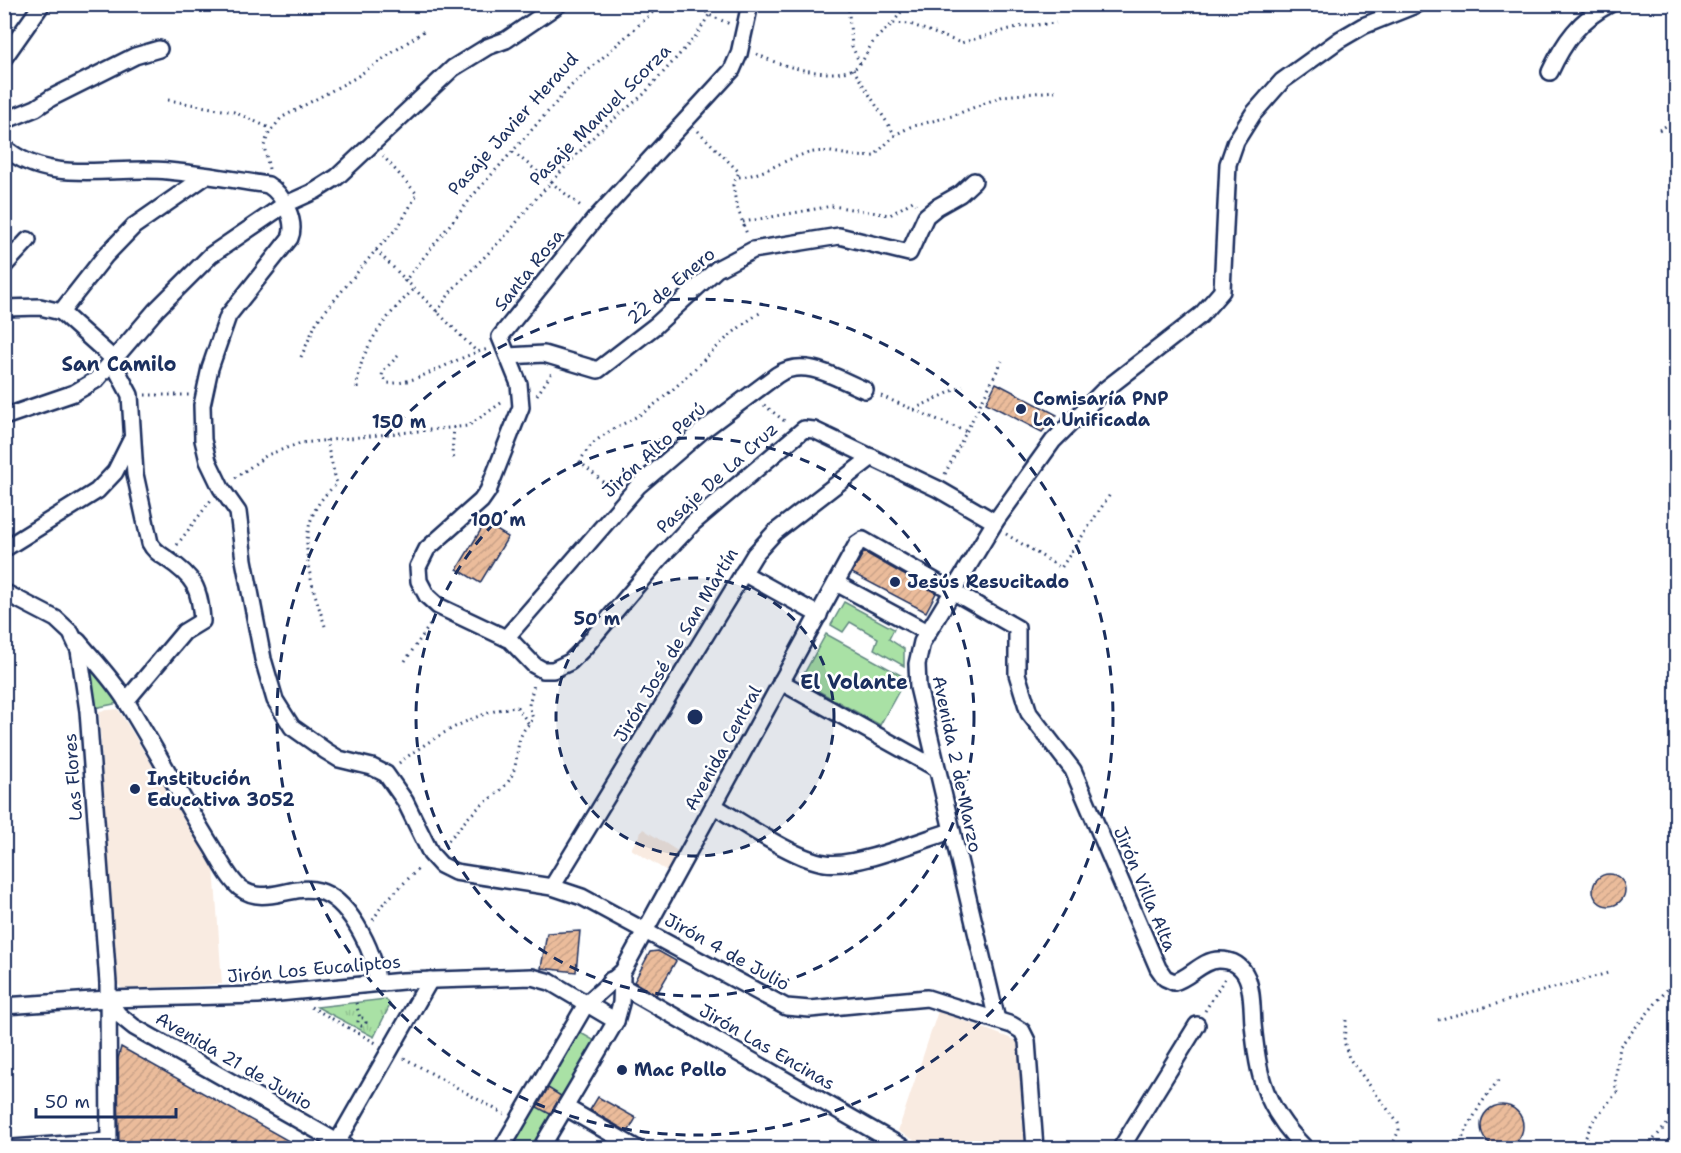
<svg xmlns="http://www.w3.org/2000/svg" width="1681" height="1153" viewBox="0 0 1681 1153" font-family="'Shantell Sans',sans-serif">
	<defs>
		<pattern id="park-tufts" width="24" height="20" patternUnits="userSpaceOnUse" patternTransform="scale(1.5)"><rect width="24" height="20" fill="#a9e1a5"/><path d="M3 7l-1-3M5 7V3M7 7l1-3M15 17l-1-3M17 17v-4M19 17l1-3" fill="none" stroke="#91c190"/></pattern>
		<pattern id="building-hatch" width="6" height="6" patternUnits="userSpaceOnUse" patternTransform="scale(1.5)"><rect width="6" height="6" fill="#ebbc9b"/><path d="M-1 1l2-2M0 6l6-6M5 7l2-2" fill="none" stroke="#c9a288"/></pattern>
	</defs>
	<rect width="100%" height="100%" fill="#fff"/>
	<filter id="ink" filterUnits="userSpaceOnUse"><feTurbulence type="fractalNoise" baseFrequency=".0167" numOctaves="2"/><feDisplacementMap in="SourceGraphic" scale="12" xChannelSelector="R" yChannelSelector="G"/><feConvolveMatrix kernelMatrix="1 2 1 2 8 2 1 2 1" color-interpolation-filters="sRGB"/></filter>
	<g filter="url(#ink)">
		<g fill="#f9ebe1">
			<path d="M 118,709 L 214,866 L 222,984 L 123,989 L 115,982 L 99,711 Z"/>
			<path d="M 643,829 L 679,852 L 667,871 L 631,849 Z"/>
			<path d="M 938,1011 L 1020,1042 L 1022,1119 L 1027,1148 L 928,1148 L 898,1131 Z"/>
		</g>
		<g fill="#a9e1a5" stroke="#628882" stroke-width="1.5">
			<path d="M 844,602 L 894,629 L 889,639 L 904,649 L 904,666 L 874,649 L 878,638 L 850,622 L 843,632 L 831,625 Z"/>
			<path d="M 826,634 L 906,678 L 880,725 L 800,681 Z"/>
			<path d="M 86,665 L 90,665 L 119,703 L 94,708 Z"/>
			<path d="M 579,1032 L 595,1041 L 532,1148 L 511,1148 Z"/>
		</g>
		<path fill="url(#park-tufts)" stroke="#628882" stroke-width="1.5" d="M 386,999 L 390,1005 L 374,1037 L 317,1007 Z"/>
		<g fill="url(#building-hatch)" stroke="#1b2f5e" stroke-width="1.5">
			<path d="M 996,383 L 1057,415 L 1042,432 L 986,403 Z"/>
			<path d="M 485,523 L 508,537 L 480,583 L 457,569 Z"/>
			<path d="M 864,552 L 936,593 L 926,612 L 852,573 Z"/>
			<circle cx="1609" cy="890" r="16"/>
			<path d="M 580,931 L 576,972 L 541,968 L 547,933 Z"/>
			<path d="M 658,951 L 676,961 L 656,995 L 634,982 L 650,952 Z"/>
			<path d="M 121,1047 L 303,1149 L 119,1149 L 118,1059 Z"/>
			<path d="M 548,1088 L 561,1096 L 550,1114 L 537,1107 Z"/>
			<path d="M 598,1097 L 636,1118 L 628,1132 L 590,1110 Z"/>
			<circle cx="1502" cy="1126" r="21"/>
		</g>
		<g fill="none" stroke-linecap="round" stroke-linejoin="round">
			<defs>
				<g id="street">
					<path d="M 750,4 L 739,54 L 732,70 L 594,220 L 500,337 L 519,384 L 521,407 L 488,491 L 481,501 L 427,549 L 418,567 L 419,581 L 427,596 L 438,606 L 510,640 L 534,665 L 543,670 L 553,670 L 570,662 L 584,648 L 661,557 L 694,522 L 804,429 L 814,430 L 938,489 L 995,522"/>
					<path d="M 4,58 L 42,4"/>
					<path d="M 1550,72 C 1564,42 1580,19 1610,4"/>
					<path d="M 4,121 L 36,108 L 51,98 L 135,56 L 159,49"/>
					<path d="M 4,147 C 50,187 113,165 168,171 C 202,174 235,180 268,185 C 283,194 297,222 290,238 L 228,316 L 210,368 L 202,405 L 203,440 L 208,461 L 221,488 L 238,512 L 244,560 L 263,659 L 275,700 L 292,727 L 326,751 L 339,759 L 372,767 L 386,774 L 405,801 L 431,854 L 441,865 L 455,872 L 552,887 L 582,897 L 786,1007 L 810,1009 L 927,998 L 1012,1025 L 1022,1031 L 1027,1041 L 1035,1148"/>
					<path d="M 4,266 L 28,240"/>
					<path d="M 4,308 L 40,307 L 61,312 L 109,355 L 130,395 L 135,474 L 150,543 C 154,551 160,554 167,559 C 194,577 200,588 202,621 L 184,632 L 126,701"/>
					<path d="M 61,312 L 105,256 L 134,226 L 206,176"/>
					<path d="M 508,356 L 544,354 L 598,370 L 655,326 L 717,269 L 753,250 L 839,236 L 909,253 L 926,216 L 937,207 L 960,194 L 974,181"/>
					<path d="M 4,417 L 74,393 L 96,380 L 156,310 L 211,255 L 284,205 L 315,191 L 337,177 L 453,68 L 487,47 L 506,40 L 559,4"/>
					<path d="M 4,549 L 97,491 L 115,472 L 131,440"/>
					<path d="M 743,573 L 819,615"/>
					<path d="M 836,583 L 927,632"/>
					<path d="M 4,592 L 56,619 L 71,633 L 79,650 L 88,711 L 108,983 L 109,1148"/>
					<path d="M 506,638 L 638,486 L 702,431 L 777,375 C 805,356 837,379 865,390"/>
					<path d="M 78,641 C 94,660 113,680 126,701 C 156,749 182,799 212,847 C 220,860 228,878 240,888 C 276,915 313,855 356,924 C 367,942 376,962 377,983"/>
					<path d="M 781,682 L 936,768"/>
					<path d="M 714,806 C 742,822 794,859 825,863 C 854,868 920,841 951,831"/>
					<path d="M 552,887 L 755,554 L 775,532 L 872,457"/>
					<path d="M 611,980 L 904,1148"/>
					<path d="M 108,999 L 118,1014 L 134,1027 L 348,1148"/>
					<path d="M 4,1006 L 108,999 L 258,995 L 403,981 L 532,977 L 550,982 L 616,1021"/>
					<path d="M 997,1020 L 918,687 L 917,664 L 922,642 L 995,522 L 1053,441 L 1102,392 L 1201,315 L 1222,291 L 1228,164 L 1236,141 L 1253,114 L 1282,81 L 1339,40 L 1363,26 L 1418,4"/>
					<path d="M 565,1107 L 636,1148"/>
					<path d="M 13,1148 L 108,1141"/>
					<path d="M 334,1148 L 430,980"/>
					<path d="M 502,1148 L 586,1004 L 623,971 L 857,544 L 863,540 L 1017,628 L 1017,674 L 1029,713 L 1073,770 L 1158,968 L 1165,978 L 1174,982 C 1190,978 1202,960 1219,960 C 1255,960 1251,999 1253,1024 C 1255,1044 1257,1064 1263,1083 C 1271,1108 1287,1130 1305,1148"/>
					<path d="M 541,1148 L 616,1021 L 621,1003 L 622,977"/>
					<path d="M 1121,1148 L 1197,1025"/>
				</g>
			</defs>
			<use href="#street" stroke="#1b2f5e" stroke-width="20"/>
			<g stroke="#1b2f5e" stroke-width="3" stroke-dasharray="1.5 4.5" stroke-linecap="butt">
				<path d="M 697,4 L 702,7 L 709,15 L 730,24"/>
				<path d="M 848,4 L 852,46 L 860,64"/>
				<path d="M 958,4 L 975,10 L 985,4"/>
				<path d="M 893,23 L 907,4"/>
				<path d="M 757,54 C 778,66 830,80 853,69 C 865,64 867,47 876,39 C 881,33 888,28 893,23 L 910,24 L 961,43 L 1017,27 L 1056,23"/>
				<path d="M 853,69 L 895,135"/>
				<path d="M 168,100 L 234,112 L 272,129"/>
				<path d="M 1659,130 L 1676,120"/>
				<path d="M 698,131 L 739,172 L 733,185 L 736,204 L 747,234"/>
				<path d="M 513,152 L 582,207"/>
				<path d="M 269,169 L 264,146 L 268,135 L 281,118 L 355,78 L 424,31"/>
				<path d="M 739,177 C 767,175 787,156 814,152 C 834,149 854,159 874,156 L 895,135 L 910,127 L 952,116 L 1003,96 L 1055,91"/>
				<path d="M 743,222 L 832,206 L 890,215 L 913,201 L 916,204"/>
				<path d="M 376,250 L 477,352"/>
				<path d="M 404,282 L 476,192 L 571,86 L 662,4"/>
				<path d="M 437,312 L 452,290 L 509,232 L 531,204 L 597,133 L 643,95 L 696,36 L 709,15"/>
				<path d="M 398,356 L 383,371 L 382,376 L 388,383 C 416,386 460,354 489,349"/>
				<path d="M 301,357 L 317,321 L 376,250 L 399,226 L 417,194 L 383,156"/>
				<path d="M 357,388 C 358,350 387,315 413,290"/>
				<path d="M 145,395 L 189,395"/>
				<path d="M 537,395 L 552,373"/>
				<path d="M 881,396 L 967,432"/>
				<path d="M 764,405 L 787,423"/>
				<path d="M 914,409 L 963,386"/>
				<path d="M 454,427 L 452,454 L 456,462"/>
				<path d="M 945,474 L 1002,361"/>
				<path d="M 235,478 L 267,455 L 301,443 L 468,426 L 504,401"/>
				<path d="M 612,490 L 580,462 C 593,433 623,427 647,410 C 689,381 719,337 763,311"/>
				<path d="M 1006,534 L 1061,568 L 1111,493"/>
				<path d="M 177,545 L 211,500"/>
				<path d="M 325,626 C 309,577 289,522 337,484 L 326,440"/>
				<path d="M 405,661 L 432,622"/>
				<path d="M 399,763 C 430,739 477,710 517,707 L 529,724 L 533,719 L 529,705 L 534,684"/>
				<path d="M 445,845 C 455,833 464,821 476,810 C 488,799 505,791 512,775 C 520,758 514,738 529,724"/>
				<path d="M 373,920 L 383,904 L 420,867"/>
				<path d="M 356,1003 L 360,1018"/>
				<path d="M 311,1007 L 376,1043"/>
				<path d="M 1205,1011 L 1225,978"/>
				<circle cx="362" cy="1022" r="4"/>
				<path d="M 1346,1020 L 1344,1041 L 1349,1058 L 1398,1123 L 1399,1130 L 1391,1148"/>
				<path d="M 1438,1020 L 1608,973"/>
				<path d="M 404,1058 L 504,1114"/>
				<path d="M 1457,1148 L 1480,1105 L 1499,1079"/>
				<path d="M 1581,1148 L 1593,1121 L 1617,1092 L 1615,1083 L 1620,1046 L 1671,985"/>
				<path d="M 1646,1148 L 1671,1120 L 1676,1104"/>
			</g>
			<use href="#street" stroke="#fff" stroke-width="15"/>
		</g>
	</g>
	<circle cx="695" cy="717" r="139" fill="#1b2f5e" fill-opacity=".12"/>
	<g fill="none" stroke="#1b2f5e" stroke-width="3" stroke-dasharray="10 8">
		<circle cx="695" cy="717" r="139"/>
		<circle cx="695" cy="717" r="279"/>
		<circle cx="695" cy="717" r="418"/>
	</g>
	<g fill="#1b2f5e" stroke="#fff" stroke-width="2">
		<circle cx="1021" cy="409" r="6"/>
		<circle cx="895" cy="582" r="6"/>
		<circle cx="135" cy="789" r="6"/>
		<circle cx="622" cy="1070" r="6"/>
	</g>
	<g text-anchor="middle" stroke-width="5" stroke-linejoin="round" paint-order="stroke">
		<g font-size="18" fill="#1b2f5e" stroke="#fff">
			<text transform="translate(600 115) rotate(-45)" y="6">Pasaje Manuel Scorza</text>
			<text transform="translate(513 124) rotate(-48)" y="6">Pasaje Javier Heraud</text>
			<text transform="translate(529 270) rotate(-51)" y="6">Santa Rosa</text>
			<text transform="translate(671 286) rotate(-40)" y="6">22 de Enero</text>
			<text transform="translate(654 450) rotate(-42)" y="6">Jirón Alto Perú</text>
			<text transform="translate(717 478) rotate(-42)" y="6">Pasaje De La Cruz</text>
			<text transform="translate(676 645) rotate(-59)" y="6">Jirón José de San Martín</text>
			<text transform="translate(723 748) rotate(-61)" y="6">Avenida Central</text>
			<text transform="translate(957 764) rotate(78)" y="6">Avenida 2 de Marzo</text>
			<text transform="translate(73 777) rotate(-94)" y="6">Las Flores</text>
			<text transform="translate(1145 889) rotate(67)" y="6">Jirón Villa Alta</text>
			<text transform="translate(727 952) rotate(29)" y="6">Jirón 4 de Julio</text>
			<text transform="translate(314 969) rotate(-5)" y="6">Jirón Los Eucaliptos</text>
			<text transform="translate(767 1047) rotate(30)" y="6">Jirón Las Encinas</text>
			<text transform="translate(234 1061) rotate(30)" y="6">Avenida 21 de Junio</text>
		</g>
		<g font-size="18" font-weight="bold" fill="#1b2f5e" stroke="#fff" text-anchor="start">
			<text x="1033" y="405">Comisaría PNP<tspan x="1033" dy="21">La Unificada</tspan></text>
			<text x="907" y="588">Jesús Resucitado</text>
			<text x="147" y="785">Institución<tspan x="147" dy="21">Educativa 3052</tspan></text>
			<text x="634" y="1076">Mac Pollo</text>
		</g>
		<g font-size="20" font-weight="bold" fill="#1b2f5e" stroke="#fff">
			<text x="119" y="371">San Camilo</text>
			<text x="854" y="689">El Volante</text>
		</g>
	</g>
	<circle cx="695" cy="717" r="9" fill="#1b2f5e" stroke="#fff" stroke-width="3"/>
	<g font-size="18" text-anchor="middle" font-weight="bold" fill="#1b2f5e" stroke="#fff" stroke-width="5" stroke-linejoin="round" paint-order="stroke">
		<text x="399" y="428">150 m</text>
		<text x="498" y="526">100 m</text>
		<text x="597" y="625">50 m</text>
	</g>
	<rect width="1681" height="1153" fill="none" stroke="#fff" stroke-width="24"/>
	<rect x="12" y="12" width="1657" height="1129" fill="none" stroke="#1b2f5e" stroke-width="2" filter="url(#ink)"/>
	<path d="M36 1108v9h140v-9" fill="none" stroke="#1b2f5e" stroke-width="3"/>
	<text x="45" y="1108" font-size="18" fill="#1b2f5e" stroke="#ffffff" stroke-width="4.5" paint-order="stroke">50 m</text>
</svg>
